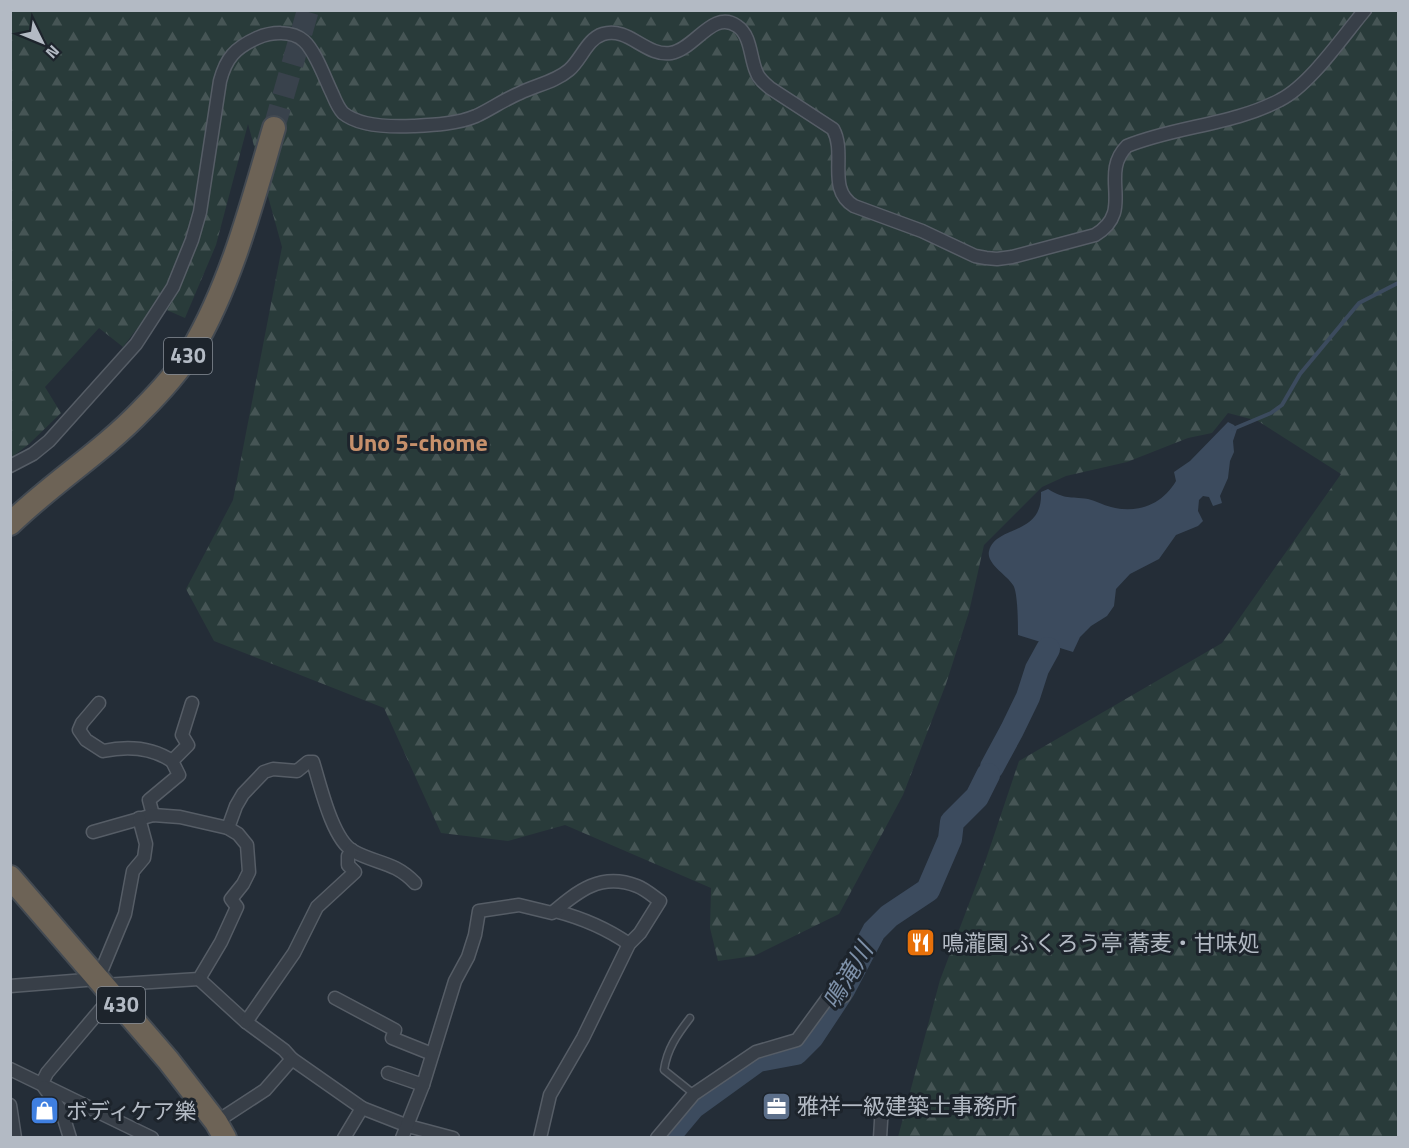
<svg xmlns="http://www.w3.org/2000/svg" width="1409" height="1148" viewBox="0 0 1409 1148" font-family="'Titillium Web','Noto Sans JP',sans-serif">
	<defs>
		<pattern id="forest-firs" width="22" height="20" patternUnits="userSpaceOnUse" patternTransform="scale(1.5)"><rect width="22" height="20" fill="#293b3a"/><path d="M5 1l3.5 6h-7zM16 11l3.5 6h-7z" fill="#465555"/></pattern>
	</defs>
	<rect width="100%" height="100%" fill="#242d37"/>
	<path fill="url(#forest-firs)" d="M 11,11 L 1398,11 L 1398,1137 L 898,1137 L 940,980 L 986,859 L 1019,761 L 1222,643 L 1341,474 L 1258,421 L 1228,413 L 1212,433 L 1188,438 L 1127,462 L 1066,476 L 1042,487 L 984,545 L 969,612 L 946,684 L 903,795 L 839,914 L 754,956 L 718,961 L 710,928 L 711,888 L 565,825 L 508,841 L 441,833 L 384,708 L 214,641 L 186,589 L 233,500 L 282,247 L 248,124 L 216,245 L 185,318 L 155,305 L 123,347 L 99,328 L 45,387 L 61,413 L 29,444 L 11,458 Z"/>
	<path fill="#3c4b5e" d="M 1228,422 L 1234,425 L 1237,429 L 1233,441 L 1234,452 L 1230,461 L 1228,478 L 1220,496 L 1222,503 L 1213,506 L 1209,497 L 1203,496 L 1199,500 L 1198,511 L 1203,521 L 1198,526 L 1176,535 L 1159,559 L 1130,574 L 1116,589 L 1114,606 L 1107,616 L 1091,626 L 1080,637 L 1073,652 L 1018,635 C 1018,625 1018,592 1013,585 C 1007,575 986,564 989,551 C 996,524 1043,537 1041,492 L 1048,489 C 1066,500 1069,496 1088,499 C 1096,501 1103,505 1111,507 C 1137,514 1162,505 1176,481 L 1174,472 L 1190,461 Z"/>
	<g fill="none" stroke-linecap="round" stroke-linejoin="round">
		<g stroke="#3c4b5e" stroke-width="4">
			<path d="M 1233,429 L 1271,413 L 1282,405 L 1300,374 L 1359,303 L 1398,283"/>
			<path d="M 1048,649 L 1052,640"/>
		</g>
		<g stroke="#3c4b5e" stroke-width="24">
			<path d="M 992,767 L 1012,730 L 1028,697 L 1037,669 L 1048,649"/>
			<path d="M 667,1138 L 693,1107 L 758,1060 L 796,1053 L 812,1037 L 843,990 L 874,931 L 889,916 L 928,890 L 950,839 L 952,822 L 977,797 L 988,775"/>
		</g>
		<path stroke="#39424c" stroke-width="22" stroke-dasharray="22 11" stroke-linecap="butt" d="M 274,128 L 308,10"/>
		<defs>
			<path id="lane" d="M 690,1018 C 677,1035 667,1049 664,1070 L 694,1094"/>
			<g id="street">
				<path d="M 10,466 L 33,454 L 49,441 L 136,344 L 173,287 L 192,240 L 200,212 L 220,81 C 226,58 235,48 257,38 C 271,32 292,30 304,41 C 316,52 325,79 332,93 C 335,100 338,108 343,113 C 360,127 392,127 413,126 C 433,125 457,124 476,116 C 491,109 505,99 520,93 C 536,85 555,82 569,70 C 581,60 587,39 603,34 C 628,26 646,57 671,53 C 695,49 713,9 737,26 C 751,35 750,57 756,71 C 758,78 764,83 770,88 L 833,129 C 847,154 826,189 854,206 L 922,231 L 975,256 L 986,258 L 997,259 L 1012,257 L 1095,235 C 1136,211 1098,175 1127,146 C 1176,126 1233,125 1280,100 C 1310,85 1343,36 1365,10"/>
				<path d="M 99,703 L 82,723 L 79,730 L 86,740 L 103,751 C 127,746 151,747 172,761"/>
				<path d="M 153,815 L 149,800 L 179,775 L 172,761 L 188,745 L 182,735 L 192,703"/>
				<path d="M 228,828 L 236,806 L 243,794 L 264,772 L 273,769 L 297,771 L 308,762 L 313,762 C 320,784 332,839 353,851 C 376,864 394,861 415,883"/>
				<path d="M 93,832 L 153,815 L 180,817 L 228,828 L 238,834 L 247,845 L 249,872 L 243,884 L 231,899 L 237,907 L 221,942 L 199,979 L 104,985"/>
				<path d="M 555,911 C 582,918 606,928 629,944"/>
				<path d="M 199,979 L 246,1022 L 284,1050 L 292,1059"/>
				<path d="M 10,986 L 98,979 L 125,914 L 133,871 L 144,858 L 146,844 L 139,818"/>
				<path d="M 335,998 L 395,1030 L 392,1038 L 432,1054"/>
				<path d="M 246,1022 L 294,953 L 317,907 L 355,872 L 348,865 L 348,856 L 352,850"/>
				<path d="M 10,1069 L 152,1138"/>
				<path d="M 388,1073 L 423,1085"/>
				<path d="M 42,1083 L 47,1073 L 113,995"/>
				<path d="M 44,1087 L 62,1112 L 70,1138"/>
				<path d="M 10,1105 L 15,1138"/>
				<path d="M 216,1122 L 265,1090 L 292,1059 L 362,1108 L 408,1126 L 453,1138"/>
				<path d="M 344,1138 L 362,1108"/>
				<path d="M 402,1138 L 423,1085 L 455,981 L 468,957 L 475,935 L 479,911 L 519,905 L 552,913 C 578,891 601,872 637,886 C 645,889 653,896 660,901 L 640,933 L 629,944 L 583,1038 L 550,1095 L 540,1138"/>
				<path d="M 657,1138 L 694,1094 L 756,1052 L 797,1040 L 827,999 L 844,996"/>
				<path d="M 880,1138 L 882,1105"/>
			</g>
			<g id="highway">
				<path d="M 10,524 C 52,483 102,452 142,410 C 160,392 178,372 192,350 C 232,282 252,203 274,128"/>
				<path d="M 10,877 L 168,1060 L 216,1122 L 225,1138"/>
			</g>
		</defs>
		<use href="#lane" stroke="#565d66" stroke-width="9"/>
		<use href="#street" stroke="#565d66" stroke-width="15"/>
		<use href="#highway" stroke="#434a52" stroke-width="26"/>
		<use href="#lane" stroke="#383f48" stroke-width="6"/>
		<use href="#street" stroke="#383f48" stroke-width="12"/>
		<use href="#highway" stroke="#6d6356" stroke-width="22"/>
	</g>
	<defs>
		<symbol id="restaurant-square" viewBox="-11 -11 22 22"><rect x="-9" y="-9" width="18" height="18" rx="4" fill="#e8710a" stroke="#1d242c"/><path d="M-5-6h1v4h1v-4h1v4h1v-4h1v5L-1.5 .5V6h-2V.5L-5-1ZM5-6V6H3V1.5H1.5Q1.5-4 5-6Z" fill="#fff"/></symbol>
		<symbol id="office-square" viewBox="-11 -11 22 22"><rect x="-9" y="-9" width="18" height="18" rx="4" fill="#5c6f8a" stroke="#1d242c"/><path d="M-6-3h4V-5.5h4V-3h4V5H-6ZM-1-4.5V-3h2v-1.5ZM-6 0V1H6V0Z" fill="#fff"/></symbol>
		<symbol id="shop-square" viewBox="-11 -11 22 22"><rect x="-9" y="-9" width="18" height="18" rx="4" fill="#3f7fe0" stroke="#1d242c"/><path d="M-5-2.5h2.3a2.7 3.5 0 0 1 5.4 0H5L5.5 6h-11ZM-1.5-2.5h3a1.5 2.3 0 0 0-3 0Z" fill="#fff"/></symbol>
	</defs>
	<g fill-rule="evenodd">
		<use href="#restaurant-square" x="904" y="926" width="33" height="33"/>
		<use href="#office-square" x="760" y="1090" width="33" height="33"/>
		<use href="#shop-square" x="28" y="1094" width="33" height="33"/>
	</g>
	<g text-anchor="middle" stroke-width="6" stroke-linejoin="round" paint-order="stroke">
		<g fill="#1d242c" stroke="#868d96" stroke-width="1.5">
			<rect x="164" y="338" width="48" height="36" rx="4.5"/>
			<rect x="97" y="987" width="48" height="36" rx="4.5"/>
		</g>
		<g font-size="21" font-weight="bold" fill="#b3bac4">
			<text x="188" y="363">430</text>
			<text x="121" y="1012">430</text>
		</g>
		<g font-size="22" fill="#b3bac4" stroke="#1d242c" text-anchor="start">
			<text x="942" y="951">鳴瀧園 ふくろう亭 蕎麦・甘味処</text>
			<text x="797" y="1114">雅祥一級建築士事務所</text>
			<text x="66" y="1119">ボディケア樂</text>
		</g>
		<g font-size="24" font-weight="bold" fill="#c6906b" stroke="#1d242c">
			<text x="418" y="451">Uno 5-chome</text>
		</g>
		<g font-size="24" font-style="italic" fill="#7e91a9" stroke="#1d242c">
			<text transform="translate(848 976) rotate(-59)" y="8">鳴滝川</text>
		</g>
	</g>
	<rect width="1409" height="1148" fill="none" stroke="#b3bac4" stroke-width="24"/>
	<g transform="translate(42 42) rotate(133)" stroke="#1d242c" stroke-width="4.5" paint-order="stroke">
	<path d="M0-4.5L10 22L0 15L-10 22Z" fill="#b3bac4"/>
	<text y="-9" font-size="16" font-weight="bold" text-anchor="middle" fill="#b3bac4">N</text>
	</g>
</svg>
